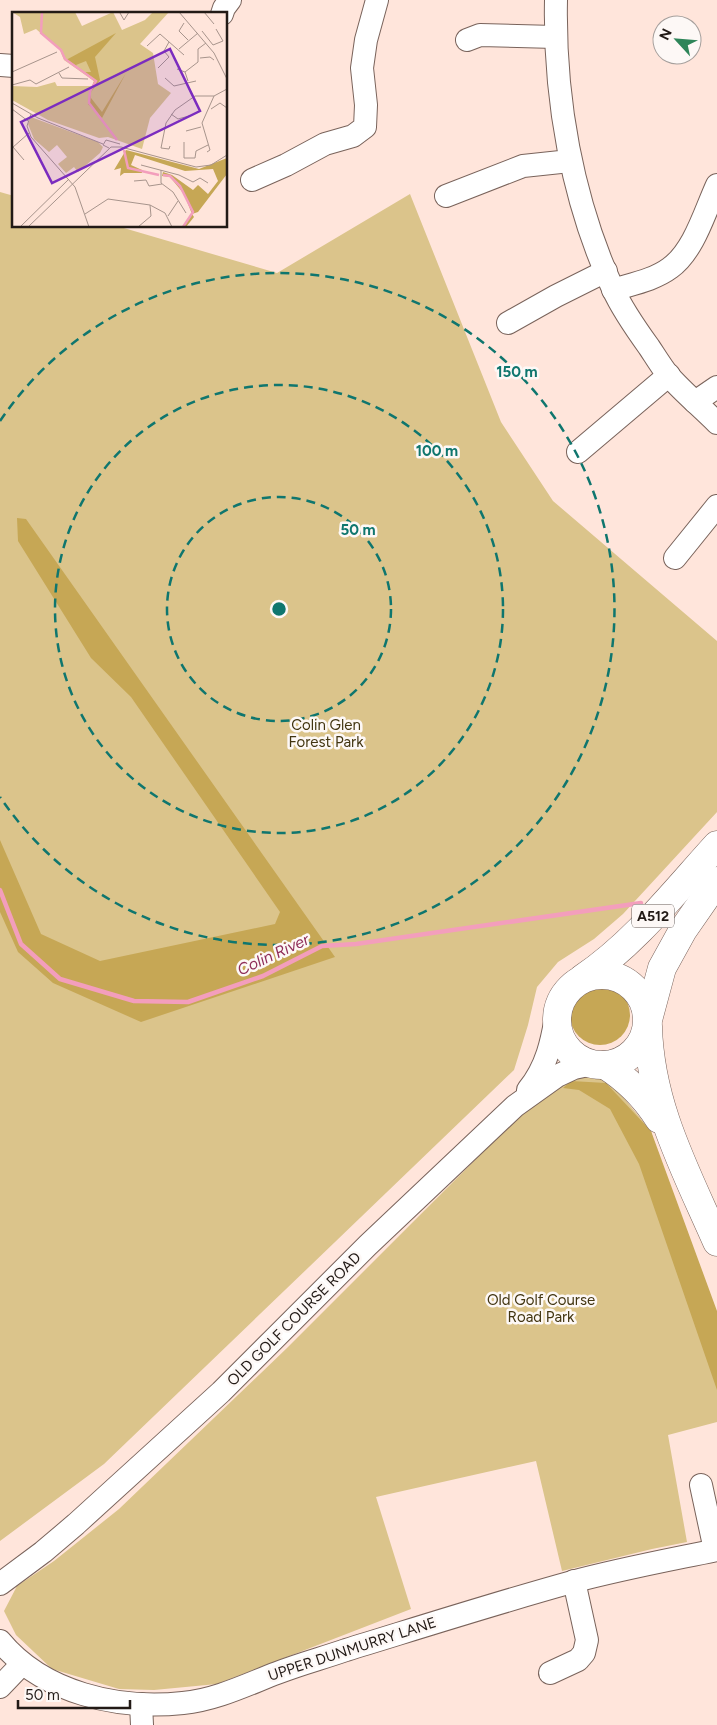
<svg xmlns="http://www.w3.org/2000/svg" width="717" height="1725" viewBox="0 0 717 1725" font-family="Figtree,sans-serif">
	<rect width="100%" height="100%" fill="#ffe5db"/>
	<g fill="#dbc48b">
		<path d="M 0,192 L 14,196 L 14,226 L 117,226 L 277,273 L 410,194 L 501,422 L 553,501 L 717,641 L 717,812 L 623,914 L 594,939 L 558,962 L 537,987 L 528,1025 L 514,1070 L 104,1464 L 0,1541 Z"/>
		<path d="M 571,1076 L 608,1079 L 651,1131 L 717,1381 L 717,1422 L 668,1435 L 687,1542 L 652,1549 L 562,1571 L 536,1461 L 376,1497 L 411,1609 L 217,1684 L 154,1690 L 119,1689 L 52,1669 L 16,1635 L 4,1611 L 17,1586 L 54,1561 L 119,1509 L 287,1348 L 536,1099 Z"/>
	</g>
	<g fill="#c6a755">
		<path d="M 17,518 L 26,519 L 335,957 L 141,1022 L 53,983 L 18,952 L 0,912 L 0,840 L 41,934 L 100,961 L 275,924 L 280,912 L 131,697 L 91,658 L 18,541 Z"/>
		<circle cx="600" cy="1015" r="30"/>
		<path d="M 571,1081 L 606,1083 L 651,1131 L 717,1311 L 717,1390 L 639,1164 L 610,1109 L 579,1090 L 563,1088 Z"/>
	</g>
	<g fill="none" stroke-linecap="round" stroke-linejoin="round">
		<path stroke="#f39ebc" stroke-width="4.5" d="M 0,890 L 21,944 L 60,979 L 134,1001 L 188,1002 L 263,976 L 322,946 L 356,944 L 641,903"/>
		<defs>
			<g id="minor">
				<path d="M 556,0 C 554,98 572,200 613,289 C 622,309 636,329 649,347 C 655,356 661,366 668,375 C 683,392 701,407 717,423"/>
				<path d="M 222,14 L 224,8 L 230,0"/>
				<path d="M 467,40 L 480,35 L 555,37"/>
				<path d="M 0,65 L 14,66"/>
				<path d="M 252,180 L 286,165 L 325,144 L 353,136 L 365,127 L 366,105 L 362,68 L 366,40 L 377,0"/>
				<path d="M 446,196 L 523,166 L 570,161"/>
				<path d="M 613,290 C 632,284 654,280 670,268 C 694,251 705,211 717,185"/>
				<path d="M 508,323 L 556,296 L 606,271"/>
				<path d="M 695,402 L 717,387"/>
				<path d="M 578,452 L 669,375"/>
				<path d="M 675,558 L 717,506"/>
				<path d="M 528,1090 C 547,1067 552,1041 557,1012"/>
				<path d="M 701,1485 L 715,1550"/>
				<path d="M 0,1584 L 43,1552 L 76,1524 L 221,1392 L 368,1245 L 515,1106 L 557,1076 L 574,1068 L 593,1064"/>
				<path d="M 0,1641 C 43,1693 118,1710 183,1703 C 216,1700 248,1684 277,1673 C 300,1664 323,1658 346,1650 C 421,1627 496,1603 572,1582 C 620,1569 669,1560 717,1550"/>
				<path d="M 550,1673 L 578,1660 L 584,1653 L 587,1640 L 574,1581"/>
				<path d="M 0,1687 L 22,1664"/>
				<path d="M 141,1704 L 142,1725"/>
			</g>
			<g id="highway">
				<circle cx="602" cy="1020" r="45"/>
				<path d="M 583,978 C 635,943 675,891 717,845"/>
				<path d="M 648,1020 L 662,968 L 683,930 L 717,881"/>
				<path d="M 648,1026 C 650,1106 686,1171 717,1242"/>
				<path d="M 605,1065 C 627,1079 645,1097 659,1119"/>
			</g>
		</defs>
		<use href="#minor" stroke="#79635b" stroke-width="24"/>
		<use href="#highway" stroke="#79635b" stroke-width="29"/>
		<use href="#minor" stroke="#fff" stroke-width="22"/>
		<use href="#highway" stroke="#fff" stroke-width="28"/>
	</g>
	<g fill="none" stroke="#0f766e" stroke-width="2.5" stroke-dasharray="9 6">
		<circle cx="279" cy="609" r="112"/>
		<circle cx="279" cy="609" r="224"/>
		<path d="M0 421A336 336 0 1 1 0 797"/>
	</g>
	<g text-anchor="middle" stroke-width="5" stroke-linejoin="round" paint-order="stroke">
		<rect fill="#fdf8f6" stroke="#645d59" stroke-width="1" x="632" y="904.5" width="42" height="23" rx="4"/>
		<g font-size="14" font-weight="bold" fill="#221a16">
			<text x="653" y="921">A512</text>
		</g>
		<g font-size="15" fill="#423511" stroke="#fdf8f6">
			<text x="326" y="730">Colin Glen<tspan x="326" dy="17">Forest Park</tspan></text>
			<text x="541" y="1305">Old Golf Course<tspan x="541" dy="17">Road Park</tspan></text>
		</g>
		<g font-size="15" fill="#221a16" stroke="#fdf8f6">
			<text transform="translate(294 1319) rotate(-45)" y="5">OLD GOLF COURSE ROAD</text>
			<text transform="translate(352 1649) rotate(-18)" y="5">UPPER DUNMURRY LANE</text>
		</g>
		<g font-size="16" font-style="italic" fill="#8f2e59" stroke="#fdf8f6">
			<text transform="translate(273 954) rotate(-25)" y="6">Colin River</text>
		</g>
	</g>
	<g transform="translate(12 12)">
		<rect width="215" height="215" fill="#ffe5db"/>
		<path d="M 0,0 L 63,0 L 70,14 L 101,0 L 110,18 L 133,8 L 141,0 L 157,0 L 128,32 L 141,41 L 146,72 L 159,81 L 138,106 L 130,137 L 96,125 L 87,126 L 36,108 L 0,88 L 0,74 L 25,75 L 43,70 L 45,74 L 80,74 L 82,69 L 52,48 L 48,38 L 24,17 L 12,22 L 8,5 ZM 19,105 L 86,130 L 91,135 L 88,141 L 66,160 L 62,155 L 54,161 L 46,152 L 55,145 L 45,133 L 37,140 L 22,127 L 16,112 Z" fill="#dbc48b"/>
		<path d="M 104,21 L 83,45 L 88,68 L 79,80 L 79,86 L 90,100 L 114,61 L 90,106 L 76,92 L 82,69 L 71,60 L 79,60 L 74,49 L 64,53 L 66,57 L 54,48 ZM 114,138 L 187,157 L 215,146 L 215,162 L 186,200 L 180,202 L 182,205 L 174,215 L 170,215 L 180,202 L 172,182 L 158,165 L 150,164 L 151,160 L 160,163 L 181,178 L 186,173 L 196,182 L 206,169 L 201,157 L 173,159 L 123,143 L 119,153 L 130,158 L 130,161 L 112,161 L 108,164 L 109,156 L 102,158 Z" fill="#c6a755"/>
		<path fill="none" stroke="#f39ebc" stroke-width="2.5" d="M 30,0 L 29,21 L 49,38 L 53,47 L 84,69 L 78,79 L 77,91 L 105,128M 112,138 L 116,156 L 147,163M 151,163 L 158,164 L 168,174 L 181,200 L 171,215"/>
		<path fill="none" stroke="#a7948c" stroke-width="1" d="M 167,0 L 202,41 L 215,67M 192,0 L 202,12M 108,1 L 112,8 L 117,0M 172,11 L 167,19 L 176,28M 190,19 L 201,33 L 211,29 L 204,17M 135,34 L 148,22 L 172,43M 167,37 L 186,21M 188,46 L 198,45 L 202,48M 146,56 L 157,45 L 152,39 L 157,30M 165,57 L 173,60 L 176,69M 0,60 L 45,40M 173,60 L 186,50 L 186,37 L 194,31M 47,61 L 50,66 L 76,67M 153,66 L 162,74 L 184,69M 0,73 L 18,68 L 24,72 L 57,55M 0,91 L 26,106 L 91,132M 0,97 L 16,109M 199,97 L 208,91 L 215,96M 19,102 L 15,114 L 19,125 L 63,175 L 77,215M 159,102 L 166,107 L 177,104M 174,119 L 189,115M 172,130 L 172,146 L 183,146 L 184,139 L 196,133M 158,134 L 157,137 L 149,136 L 154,111 L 163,98 L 183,84 L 202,84 L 215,77M 1,135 L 12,148M 0,136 L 17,121M 97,136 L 91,133 L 94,128 L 108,132M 195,140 L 198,138 L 190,111 L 202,84M 129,153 L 167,163 L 181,170 L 188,166 L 196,171M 149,158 L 149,171 L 161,180 L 174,201M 122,169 L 134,168 L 137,174 L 150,172M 73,202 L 96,187 L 138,193M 156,204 L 166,189M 8,215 L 57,167M 16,215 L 99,135 L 109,135 L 184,155 L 199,153 L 215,143M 126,215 L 139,204 L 138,193 L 153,201 L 160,215"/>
		<path fill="#7b2cbf" fill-opacity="0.15" stroke="#7b2cbf" stroke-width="2.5" d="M 158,37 L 188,99 L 40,171 L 9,110 Z"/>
		<rect width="215" height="215" fill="none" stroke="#221a16" stroke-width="2.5"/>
	</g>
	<circle cx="279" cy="609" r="8" fill="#0f766e" stroke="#fdf8f6" stroke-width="2.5"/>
	<g font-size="15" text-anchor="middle" font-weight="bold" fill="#0f766e" stroke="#fdf8f6" stroke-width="5" stroke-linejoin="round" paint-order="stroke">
		<text x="517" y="377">150 m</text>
		<text x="437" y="456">100 m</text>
		<text x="358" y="535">50 m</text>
	</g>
	<g transform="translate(677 40) rotate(296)"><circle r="24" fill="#fdf8f6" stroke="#a59f9c"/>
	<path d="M0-4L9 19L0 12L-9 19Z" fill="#2e8559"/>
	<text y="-8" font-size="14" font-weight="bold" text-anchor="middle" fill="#221a16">N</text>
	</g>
	<path d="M18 1700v8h112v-8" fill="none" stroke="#221a16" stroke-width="2.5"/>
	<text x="25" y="1700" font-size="15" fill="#221a16" stroke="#fdf8f6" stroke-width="4" paint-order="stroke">50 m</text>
</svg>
